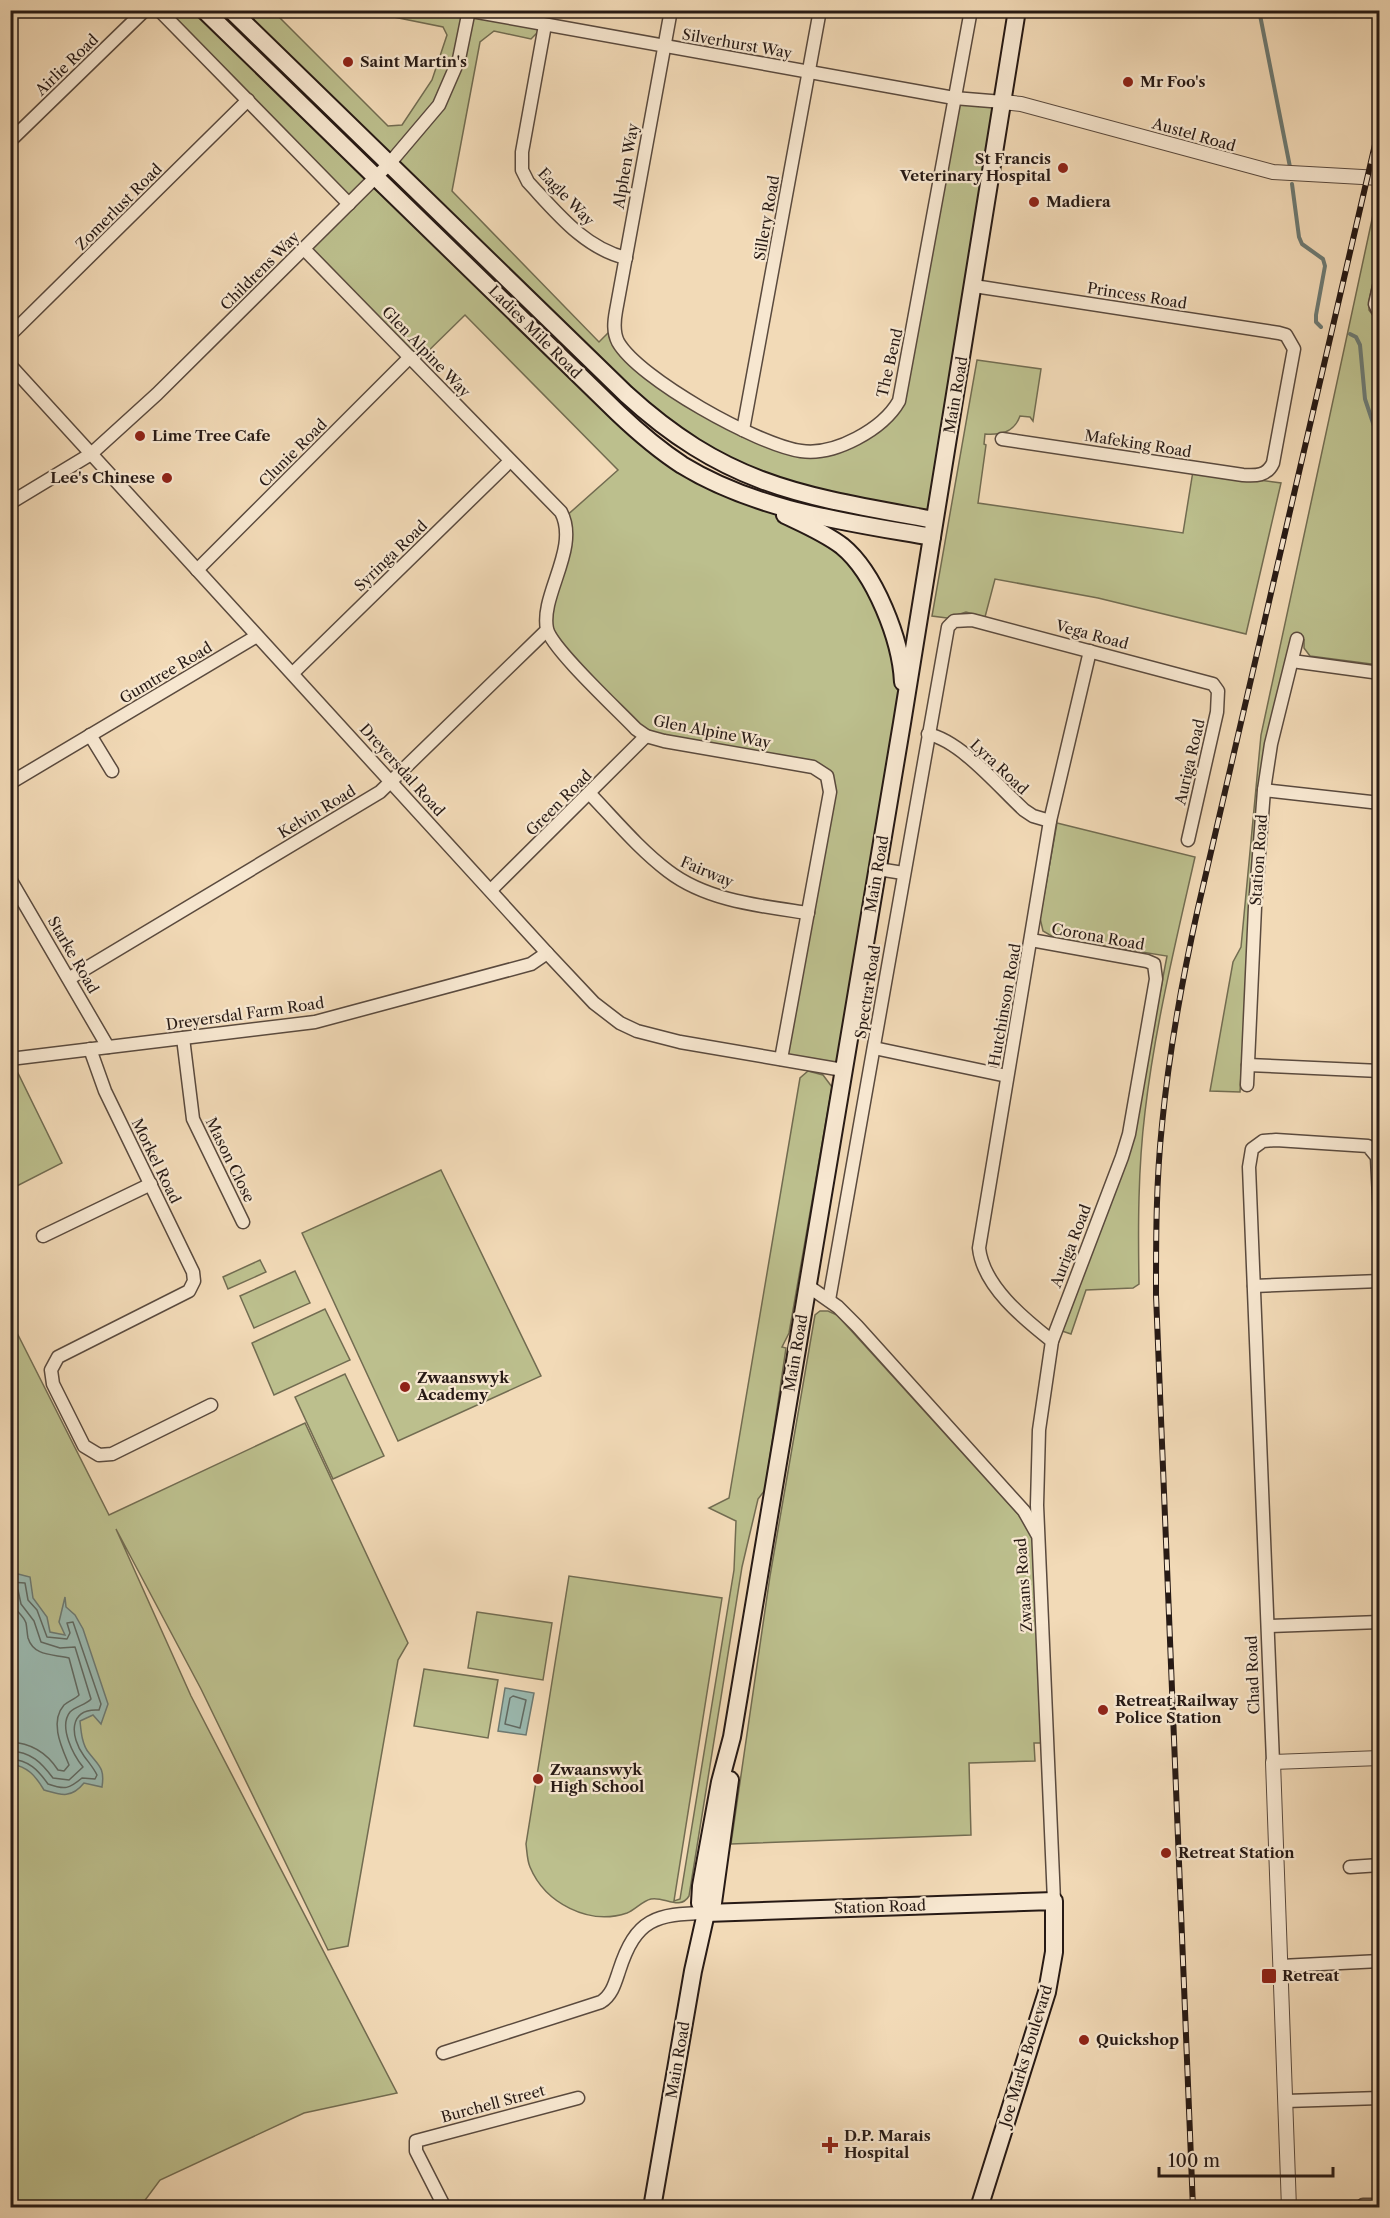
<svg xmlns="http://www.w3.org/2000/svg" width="1390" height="2218" viewBox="0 0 1390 2218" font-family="'Libre Caslon Text',serif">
	<rect width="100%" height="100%" fill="#f2dab7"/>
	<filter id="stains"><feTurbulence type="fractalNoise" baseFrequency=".00333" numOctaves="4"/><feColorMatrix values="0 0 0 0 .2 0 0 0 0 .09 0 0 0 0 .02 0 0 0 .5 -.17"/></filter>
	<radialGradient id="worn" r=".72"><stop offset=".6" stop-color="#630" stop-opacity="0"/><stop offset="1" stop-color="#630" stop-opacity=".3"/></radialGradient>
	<g fill="#bcbf8d" stroke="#726c51" stroke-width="1.5">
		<path d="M 159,11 L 204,11 L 648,440 L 805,525 L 861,566 L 903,675 L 843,1070 L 781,1059 L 827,776 L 646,736 L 547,630 L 564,518 L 618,470 L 465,315 L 416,363 L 304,249 L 348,204 Z"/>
		<path d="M 231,11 L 273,11 L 388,126 L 402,125 L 432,80 L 447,35 L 443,27 L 364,11 L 466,11 L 545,25 L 531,39 L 494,31 L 480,42 L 452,191 L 599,342 L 614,327 L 644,369 L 775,443 L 834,447 L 893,411 L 954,98 L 1003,102 L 934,520 L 847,505 L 684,442 Z"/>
		<path d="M 1379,187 L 1379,255 L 1369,301 L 1369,310 L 1380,325 L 1379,665 L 1310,656 L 1304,648 L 1304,640 L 1291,638 L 1268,738 L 1257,808 L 1240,1092 L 1210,1091 L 1233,962 L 1241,947 L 1261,735 Z"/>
		<path d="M 977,360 L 1041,369 L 1033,421 L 1030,417 L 1020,416 C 1014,433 1000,435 985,434 L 984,444 L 986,445 L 978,503 L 1183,533 L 1193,471 L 1281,483 L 1246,634 L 1098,598 L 995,579 L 985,617 L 966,612 L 947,618 L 932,616 Z"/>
		<path d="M 1057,823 L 1195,857 C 1176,941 1155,1026 1145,1112 C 1138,1169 1138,1227 1139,1284 L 1133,1288 L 1086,1290 L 1071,1334 L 1062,1331 L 1066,1318 L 1130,1151 L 1167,956 L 1055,938 L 1043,931 L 1040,918 Z"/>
		<path d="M 11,1067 L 15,1067 L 62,1163 L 11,1189 Z"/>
		<path d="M 808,1071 L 823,1075 L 832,1087 L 789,1333 L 782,1347 L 786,1348 L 765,1490 L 758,1499 L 742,1567 L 689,1896 C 680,1911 664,1896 651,1899 C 642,1901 635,1910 627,1913 C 589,1926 545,1903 530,1867 C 527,1860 527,1851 526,1844 L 569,1576 L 722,1598 L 674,1901 L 680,1899 L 734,1570 L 736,1521 L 709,1508 L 729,1498 L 800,1078 Z"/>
		<path d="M 441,1170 L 541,1376 L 398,1441 L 302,1233 Z"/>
		<path d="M 260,1260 L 266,1272 L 228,1289 L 223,1277 Z"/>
		<path d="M 295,1271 L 310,1303 L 254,1328 L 240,1296 Z"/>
		<path d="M 325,1309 L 350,1360 L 274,1395 L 252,1343 Z"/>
		<path d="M 820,1311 L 828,1311 L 837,1315 L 1018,1514 L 1029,1529 L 1034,1543 L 1041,1743 L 1034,1743 L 1035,1761 L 969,1763 L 971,1835 L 731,1844 L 770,1576 L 815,1315 Z"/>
		<path d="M 10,1319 L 109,1515 L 305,1423 L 408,1643 L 398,1660 L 348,1946 L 328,1950 L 201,1689 L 116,1529 L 191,1696 L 397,2093 L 304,2113 L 160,2180 L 140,2207 L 11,2207 Z"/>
		<path d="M 345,1374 L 384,1456 L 333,1479 L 295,1397 Z"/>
		<path d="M 477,1612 L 552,1623 L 543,1680 L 468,1668 Z"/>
		<path d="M 424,1669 L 498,1680 L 488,1738 L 414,1726 Z"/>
	</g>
	<g fill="#9bbab1" stroke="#6d7a73" stroke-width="1.5">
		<path d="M 18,1574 L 30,1577 L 33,1598 L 47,1617 L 50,1632 L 65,1635 L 59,1622 L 65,1597 L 66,1607 L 75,1615 L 83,1629 L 108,1704 L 101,1724 L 93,1715 L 80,1721 C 81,1731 82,1745 89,1753 C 99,1766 105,1768 102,1787 L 84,1783 C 71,1799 61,1795 44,1790 C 35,1775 28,1767 11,1764 L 10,1576 Z"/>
		<path d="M 505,1688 L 534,1693 L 526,1735 L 498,1731 Z"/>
	</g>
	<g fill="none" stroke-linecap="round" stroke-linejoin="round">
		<g stroke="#616a63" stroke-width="1.5">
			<path d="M 10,1582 L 25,1583 L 28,1600 L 37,1610 L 47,1637 L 67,1639 L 70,1633 L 67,1623 L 73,1622 L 101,1704 L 99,1710 C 68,1708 70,1737 84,1756 C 89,1763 93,1767 97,1775 L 95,1779 L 82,1778 C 69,1789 65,1790 48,1784 C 38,1770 29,1760 10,1759"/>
			<path d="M 10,1589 L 18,1590 L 21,1604 L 34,1621 L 41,1642 L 60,1648 L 75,1647 L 91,1699 C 86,1705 76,1706 70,1712 C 58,1727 74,1756 83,1767 L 69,1780 L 53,1778 C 41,1762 31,1752 10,1751"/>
			<path d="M 10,1599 C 13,1610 23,1614 26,1623 C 27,1628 27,1633 28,1638 C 34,1657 54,1654 69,1658 L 79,1695 C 75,1699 69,1701 64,1705 C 49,1722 62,1748 69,1765 L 64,1771 L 58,1770 C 47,1753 32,1743 10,1742"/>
			<path d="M 513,1696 L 526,1700 L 520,1728 L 505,1724 L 510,1698 Z"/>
		</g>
		<g stroke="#6d7a73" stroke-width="4">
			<path d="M 1259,10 L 1290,167"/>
			<path d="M 1292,184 L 1299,237 L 1302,244 L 1323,259 L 1325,266 L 1316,315 L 1316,322 L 1321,327"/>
			<path d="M 1350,334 L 1356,337 L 1360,345 L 1365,399 L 1380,444"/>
		</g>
		<defs>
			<g id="minor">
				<path d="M 159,10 L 349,204"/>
				<path d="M 466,10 L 954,98 L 1003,102"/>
				<path d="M 671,10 L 616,311 C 614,322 613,332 618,342 C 639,379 758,445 801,451 C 835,456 883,429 899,401 L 971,10"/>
				<path d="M 545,25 L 522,152 L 522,170 L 528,182 C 556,212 584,248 626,258"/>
				<path d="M 10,141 L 145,10"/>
				<path d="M 304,249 L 561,512 C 580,548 540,595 547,629 C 552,649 618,710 636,729 L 646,736 L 664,741 L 813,767 L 827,776 L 830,792 L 781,1059"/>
				<path d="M 1380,282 L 1375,304 L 1380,315"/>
				<path d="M 974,286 L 1279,333 L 1286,335 L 1294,349 L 1273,463 C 1267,476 1256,476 1243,475 L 1002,439"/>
				<path d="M 10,335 L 248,100"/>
				<path d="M 10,365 L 547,953 L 594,1003 L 620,1023 L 637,1031 L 680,1042 L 843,1070"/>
				<path d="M 743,430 L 820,10"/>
				<path d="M 10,503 L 91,454 L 157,394 L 389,164 L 439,105 L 459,59 L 469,10"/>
				<path d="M 197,570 L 410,357"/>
				<path d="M 1292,661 L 1380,673"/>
				<path d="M 293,673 L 510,461"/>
				<path d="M 928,734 C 961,741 999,787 1024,810 L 1033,816 L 1050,821"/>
				<path d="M 90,735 L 112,771"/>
				<path d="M 10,783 L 257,636"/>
				<path d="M 1264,790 L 1380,803"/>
				<path d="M 590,794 C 615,820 639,849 668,871 C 707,901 761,906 808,913"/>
				<path d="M 878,869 L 903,873"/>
				<path d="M 10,879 L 108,1047"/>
				<path d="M 491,890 L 646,736"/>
				<path d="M 1031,940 L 1147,961 L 1154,964 L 1156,979 L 1129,1134 L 1122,1157 L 1052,1341 L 1039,1430 L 1037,1505 L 1054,1901"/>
				<path d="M 70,978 L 380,792 L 547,630"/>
				<path d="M 183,1038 L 193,1119 L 243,1222"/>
				<path d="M 874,1048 L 1007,1076"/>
				<path d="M 90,1049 L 105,1091 L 193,1272 L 194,1281 L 189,1291 L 58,1357 L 51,1370 L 53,1384 L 84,1446 L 99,1455 L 112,1454 L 211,1405"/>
				<path d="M 10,1059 L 315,1022 L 531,964 L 547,953"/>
				<path d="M 1248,1065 L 1380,1071"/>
				<path d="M 1247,1085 L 1255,907 L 1264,790 L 1271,744 L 1297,639"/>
				<path d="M 43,1236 L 151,1184"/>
				<path d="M 808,1286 L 838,1307 L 857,1326 L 1024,1511 L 1037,1534"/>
				<path d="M 1254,1286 L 1380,1281"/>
				<path d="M 829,1300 L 948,627 L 954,621 L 972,620 L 1213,684 L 1218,691 L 1217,712 L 1188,840"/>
				<path d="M 1052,1341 C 1024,1319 983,1286 979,1248 L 1050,821 L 1090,651"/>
				<path d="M 1268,1626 L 1380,1622"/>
				<path d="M 1273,1762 L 1249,1167 L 1252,1149 L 1263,1141 L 1276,1140 L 1368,1146 L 1377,1157 L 1380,1218"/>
				<path d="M 1350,1867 L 1380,1865"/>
				<path d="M 1281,1966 L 1380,1961"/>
				<path d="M 443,2053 L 601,2002 C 612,1995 615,1983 619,1971 C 636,1918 656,1914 706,1913"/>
				<path d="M 1286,2101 L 1380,2098"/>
				<path d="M 1363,2205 L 1380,2205"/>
				<path d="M 445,2208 L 416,2151 L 416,2141 L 578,2098"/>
			</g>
			<g id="tertiary">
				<path d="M 1003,102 L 1021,104 L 1273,172 L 1380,178"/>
				<path d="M 1289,2208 L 1273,1762 L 1380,1758"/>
			</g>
			<g id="secondary">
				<path d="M 204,10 L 618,413 C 638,432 659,450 682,465 C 757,511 847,522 932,537"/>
				<path d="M 231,10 L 626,394 C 728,487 804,496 934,520"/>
				<path d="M 785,515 C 804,524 825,533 842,546 C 875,573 901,640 903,682"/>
				<path d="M 706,1913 L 700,1903 L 701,1886 L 720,1782 L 732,1737 L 902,723 L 1017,10"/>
				<path d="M 706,1913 L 1054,1901 L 1054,1952 L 1047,1992 L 979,2208"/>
				<path d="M 652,2208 L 693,1971 L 706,1913 L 713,1903 L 730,1780"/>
			</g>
		</defs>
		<use href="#minor" stroke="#5a4a3e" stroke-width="15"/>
		<use href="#tertiary" stroke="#5a4a3e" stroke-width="16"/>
		<use href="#secondary" stroke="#271a15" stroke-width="20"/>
		<use href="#minor" stroke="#f7e7d0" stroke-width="12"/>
		<use href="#tertiary" stroke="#f7e7d0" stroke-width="14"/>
		<use href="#secondary" stroke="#f7e7d0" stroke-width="16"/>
		<defs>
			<path id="rail" d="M 1193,2208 L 1156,1295 C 1156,1238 1156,1182 1162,1125 C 1169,1052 1182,980 1198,908 L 1380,123"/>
		</defs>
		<use href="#rail" stroke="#271a15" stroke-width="6"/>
		<use href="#rail" stroke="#f7e7d0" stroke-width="4" stroke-dasharray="11" stroke-linecap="butt"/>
	</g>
	<g fill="#8f2418" stroke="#f7e7d0" stroke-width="2">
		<circle cx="348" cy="62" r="6"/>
		<circle cx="1128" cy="82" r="6"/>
		<circle cx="1063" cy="168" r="6"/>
		<circle cx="1034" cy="202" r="6"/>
		<circle cx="140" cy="436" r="6"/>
		<circle cx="167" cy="478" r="6"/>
		<circle cx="405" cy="1387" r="6"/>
		<circle cx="1103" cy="1710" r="6"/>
		<circle cx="538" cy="1779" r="6"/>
		<circle cx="1166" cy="1853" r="6"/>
		<rect x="1261" y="1968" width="16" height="16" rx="3"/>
		<circle cx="1084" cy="2040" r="6"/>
		<path d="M827 2136h6v6h6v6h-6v6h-6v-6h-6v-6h6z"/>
	</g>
	<g text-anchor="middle" stroke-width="4.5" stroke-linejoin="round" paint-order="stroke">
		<g font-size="15" fill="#271a15" stroke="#f7e7d0">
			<text transform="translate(737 44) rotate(10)" y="5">Silverhurst Way</text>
			<text transform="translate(67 65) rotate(-44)" y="5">Airlie Road</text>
			<text transform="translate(1194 135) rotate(16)" y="5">Austel Road</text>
			<text transform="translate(626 166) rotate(-80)" y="5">Alphen Way</text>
			<text transform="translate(566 197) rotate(46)" y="5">Eagle Way</text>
			<text transform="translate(119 207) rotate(-45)" y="5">Zomerlust Road</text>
			<text transform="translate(767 218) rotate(-80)" y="5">Sillery Road</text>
			<text transform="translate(260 271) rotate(-45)" y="5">Childrens Way</text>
			<text transform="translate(1137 296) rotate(9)" y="5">Princess Road</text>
			<text transform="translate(535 332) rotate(45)" y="5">Ladies Mile Road</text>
			<text transform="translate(426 352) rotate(46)" y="5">Glen Alpine Way</text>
			<text transform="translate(890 363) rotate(-77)" y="5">The Bend</text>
			<text transform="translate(956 395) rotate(-80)" y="5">Main Road</text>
			<text transform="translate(1138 444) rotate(9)" y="5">Mafeking Road</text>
			<text transform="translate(293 453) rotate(-45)" y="5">Clunie Road</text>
			<text transform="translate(391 556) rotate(-44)" y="5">Syringa Road</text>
			<text transform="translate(1092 635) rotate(15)" y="5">Vega Road</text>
			<text transform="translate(166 673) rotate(-31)" y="5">Gumtree Road</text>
			<text transform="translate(712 732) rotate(11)" y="5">Glen Alpine Way</text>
			<text transform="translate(1190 762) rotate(-77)" y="5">Auriga Road</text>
			<text transform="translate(999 767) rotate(43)" y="5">Lyra Road</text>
			<text transform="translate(402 770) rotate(48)" y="5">Dreyersdal Road</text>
			<text transform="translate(559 803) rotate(-45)" y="5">Green Road</text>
			<text transform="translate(317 812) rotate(-31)" y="5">Kelvin Road</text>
			<text transform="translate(1259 860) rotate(-86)" y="5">Station Road</text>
			<text transform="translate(707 872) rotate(23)" y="5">Fairway</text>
			<text transform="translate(877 874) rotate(-80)" y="5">Main Road</text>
			<text transform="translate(1098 937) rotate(10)" y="5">Corona Road</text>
			<text transform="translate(73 955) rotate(60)" y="5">Starke Road</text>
			<text transform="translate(868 992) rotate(-81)" y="5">Spectra Road</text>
			<text transform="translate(1005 1005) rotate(-80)" y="5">Hutchinson Road</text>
			<text transform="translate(245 1014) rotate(-8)" y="5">Dreyersdal Farm Road</text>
			<text transform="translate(230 1160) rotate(64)" y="5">Mason Close</text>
			<text transform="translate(156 1161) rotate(64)" y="5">Morkel Road</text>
			<text transform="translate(1071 1246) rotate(-69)" y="5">Auriga Road</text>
			<text transform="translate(796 1353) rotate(-80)" y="5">Main Road</text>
			<text transform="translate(1024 1585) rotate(-94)" y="5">Zwaans Road</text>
			<text transform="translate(1253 1675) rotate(-92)" y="5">Chad Road</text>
			<text transform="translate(880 1907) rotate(-2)" y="5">Station Road</text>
			<text transform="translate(1026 2056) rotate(-73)" y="5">Joe Marks Boulevard</text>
			<text transform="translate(678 2060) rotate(-80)" y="5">Main Road</text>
			<text transform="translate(493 2104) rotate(-15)" y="5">Burchell Street</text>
		</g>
		<g font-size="15" font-weight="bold" fill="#271a15" stroke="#f7e7d0" text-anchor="start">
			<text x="360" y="67">Saint Martin's</text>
			<text x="1140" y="87">Mr Foo's</text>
			<text x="1051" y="164" text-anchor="end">St Francis<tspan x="1051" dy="17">Veterinary Hospital</tspan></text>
			<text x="1046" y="207">Madiera</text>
			<text x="152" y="441">Lime Tree Cafe</text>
			<text x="155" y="483" text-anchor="end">Lee's Chinese</text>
			<text x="417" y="1383">Zwaanswyk<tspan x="417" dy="17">Academy</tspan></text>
			<text x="1115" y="1706">Retreat Railway<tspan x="1115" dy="17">Police Station</tspan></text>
			<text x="550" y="1775">Zwaanswyk<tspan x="550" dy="17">High School</tspan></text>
			<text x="1178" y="1858">Retreat Station</text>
			<text x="1282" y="1981">Retreat</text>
			<text x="1096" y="2045">Quickshop</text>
			<text x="844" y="2141">D.P. Marais<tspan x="844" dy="17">Hospital</tspan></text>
		</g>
	</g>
	<rect width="1390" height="2218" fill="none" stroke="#f2dab7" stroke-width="36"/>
	<rect x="12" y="12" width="1366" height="2194" fill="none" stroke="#271a15" stroke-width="3"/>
	<rect x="18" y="18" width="1354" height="2182" fill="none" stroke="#271a15" stroke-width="1.5"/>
	<path d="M1159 2167v9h174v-9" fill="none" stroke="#271a15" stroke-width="3"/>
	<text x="1168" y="2167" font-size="18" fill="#271a15" stroke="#f7e7d0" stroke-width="4.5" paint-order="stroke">100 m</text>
	<rect width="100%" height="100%" filter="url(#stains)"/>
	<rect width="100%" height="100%" fill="url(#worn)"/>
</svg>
